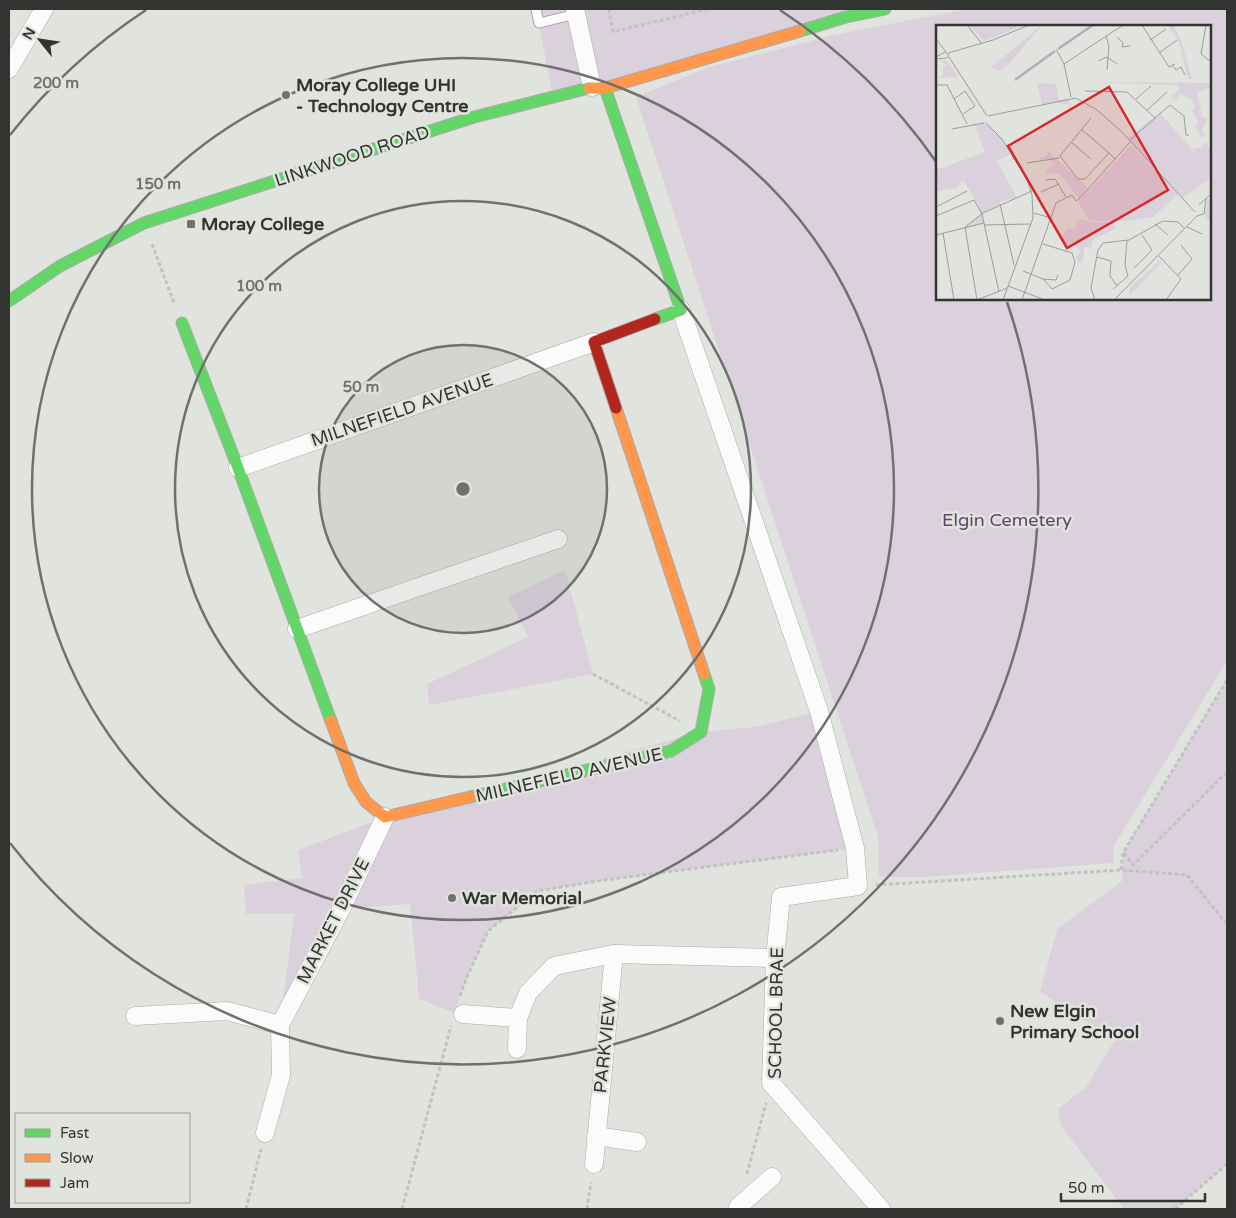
<svg xmlns="http://www.w3.org/2000/svg" width="1236" height="1218" viewBox="0 0 1236 1218" font-family="'Varela Round',sans-serif">
	<rect width="100%" height="100%" fill="#e1e3de"/>
	<g fill="#dbd1dd" fill-rule="evenodd">
		<path d="M 536,9 L 885,9 L 553,97 Z"/>
		<path d="M 966,9 L 1227,9 L 1227,661 L 1113,847 L 1114,863 L 925,877 L 879,877 L 878,837 L 636,97 L 709,67 L 834,35 ZM 937,26 L 1210,26 L 1210,299 L 937,299 Z"/>
		<path d="M 565,570 L 593,674 L 429,705 L 427,684 L 528,637 L 508,597 Z"/>
		<path d="M 1227,680 L 1227,1164 L 1175,1209 L 1124,1209 L 1061,1126 L 1058,1109 L 1086,1087 L 1115,1040 L 1040,992 L 1057,929 L 1122,881 L 1123,853 Z"/>
		<path d="M 819,711 L 855,848 L 604,880 L 537,891 L 488,931 L 466,979 L 454,1013 L 419,999 L 410,904 L 341,909 L 280,1025 L 294,914 L 246,914 L 244,885 L 302,878 L 298,850 L 385,817 L 701,732 L 755,727 Z"/>
	</g>
	<g fill="none" stroke-linecap="round" stroke-linejoin="round">
		<defs>
			<path id="lane" d="M 536,9 L 539,23 L 576,14"/>
			<g id="street">
				<path d="M 575,9 L 592,87"/>
				<path d="M 9,69 L 44,9"/>
				<path d="M 681,310 L 819,711 L 855,848 L 858,886 L 781,897 L 775,958 L 771,1083 L 881,1209"/>
				<path d="M 238,468 L 594,342"/>
				<path d="M 297,629 L 558,539"/>
				<path d="M 463,1014 L 518,1018"/>
				<path d="M 135,1016 L 227,1011 L 280,1025"/>
				<path d="M 517,1049 L 518,1018 L 528,993 L 554,966 L 614,954 L 775,958"/>
				<path d="M 265,1133 L 281,1075 L 280,1025 L 341,909 L 385,817"/>
				<path d="M 596,1136 L 637,1142"/>
				<path d="M 594,1164 L 614,954"/>
				<path d="M 738,1207 L 772,1177"/>
			</g>
			<g id="fast">
				<path d="M 800,31 L 846,17 L 885,9"/>
				<path d="M 605,88 L 681,310 L 655,319"/>
				<path d="M 9,301 L 60,266 L 144,223 L 474,117 L 589,88"/>
				<path d="M 182,323 L 238,468 L 331,721"/>
				<path d="M 470,797 L 671,751 L 701,732 L 709,689 L 704,674"/>
			</g>
			<g id="slow">
				<path d="M 589,88 L 605,88 L 800,31"/>
				<path d="M 616,408 L 704,674"/>
				<path d="M 331,721 L 354,783 L 366,802 L 385,817 L 470,797"/>
			</g>
			<path id="jam" d="M 616,408 L 594,342 L 655,319"/>
		</defs>
		<use href="#lane" stroke="#aaaba8" stroke-width="11"/>
		<use href="#street" stroke="#aaaba8" stroke-width="19"/>
		<use href="#fast" stroke="#aaaba8" stroke-width="13"/>
		<use href="#slow" stroke="#aaaba8" stroke-width="13"/>
		<use href="#jam" stroke="#aaaba8" stroke-width="13"/>
		<g stroke="#c2c2c1" stroke-width="3" stroke-dasharray="4 2.5" stroke-linecap="butt">
			<path d="M 609,9 L 613,32 L 707,9"/>
			<path d="M 152,244 L 174,303"/>
			<path d="M 593,674 L 680,721"/>
			<path d="M 1124,853 L 1133,865 L 1227,772"/>
			<path d="M 1121,870 L 1123,853 L 1227,680"/>
			<path d="M 876,885 L 1121,870 L 1187,875 L 1227,924"/>
			<path d="M 460,996 L 466,979 L 488,931 L 537,891 L 604,880 L 838,850"/>
			<path d="M 747,1174 L 766,1103"/>
			<path d="M 246,1209 L 261,1149"/>
			<path d="M 402,1209 L 451,1026"/>
			<path d="M 587,1209 L 591,1182"/>
			<path d="M 1175,1209 L 1227,1164"/>
		</g>
		<use href="#lane" stroke="#fafbfa" stroke-width="9"/>
		<use href="#street" stroke="#fafbfa" stroke-width="18"/>
		<use href="#fast" stroke="#63d668" stroke-width="11"/>
		<use href="#slow" stroke="#ff974d" stroke-width="11"/>
		<use href="#jam" stroke="#b3261e" stroke-width="11"/>
	</g>
	<circle cx="463" cy="489" r="144" fill="#6f716e" fill-opacity=".12"/>
	<g fill="none" stroke="#6f716e" stroke-width="2.5">
		<circle cx="463" cy="489" r="144"/>
		<circle cx="463" cy="489" r="288"/>
		<circle cx="463" cy="489" r="431"/>
		<path d="M10 135A575 575 0 0 1 146 10M780 10A575 575 0 0 1 937 163M1007 302A575 575 0 0 1 10 843"/>
	</g>
	<g fill="#6f716e" stroke="#e1e4dd" stroke-width="2">
		<circle cx="286" cy="95" r="5"/>
		<rect x="186" y="219" width="10" height="10" rx="2.5"/>
		<circle cx="452" cy="898" r="5"/>
		<circle cx="1000" cy="1021" r="5"/>
	</g>
	<g text-anchor="middle" stroke-width="5" stroke-linejoin="round" paint-order="stroke">
		<g font-size="18" font-weight="bold" fill="#323431" stroke="#e1e4dd" text-anchor="start">
			<text x="296" y="91">Moray College UHI<tspan x="296" dy="21">- Technology Centre</tspan></text>
			<text x="201" y="230">Moray College</text>
			<text x="462" y="904">War Memorial</text>
			<text x="1010" y="1017">New Elgin<tspan x="1010" dy="21">Primary School</tspan></text>
		</g>
		<g font-size="18" fill="#323431" stroke="#e1e4dd">
			<text transform="translate(352 156) rotate(-18)" y="6">LINKWOOD ROAD</text>
			<text transform="translate(402 410) rotate(-19)" y="6">MILNEFIELD AVENUE</text>
			<text transform="translate(569 775) rotate(-13)" y="6">MILNEFIELD AVENUE</text>
			<text transform="translate(333 921) rotate(-63)" y="6">MARKET DRIVE</text>
			<text transform="translate(776 1013) rotate(-89)" y="6">SCHOOL BRAE</text>
			<text transform="translate(605 1045) rotate(-84)" y="6">PARKVIEW</text>
		</g>
		<g font-size="18" fill="#64426f" stroke="#e1e4dd">
			<text x="1007" y="526">Elgin Cemetery</text>
		</g>
	</g>
	<g transform="translate(936 25)">
		<rect width="275" height="275" fill="#e1e3de"/>
		<path d="M 33,0 L 79,0 L 81,3 L 48,16 ZM 106,0 L 74,38 L 65,45 L 54,43 ZM 232,0 L 237,0 L 245,15 L 256,54 L 252,54 L 243,17 ZM 3,35 L 9,35 L 13,38 L 22,52 L 2,53 L 7,50 L 7,43 L 11,40 ZM 149,57 L 275,58 L 275,62 L 261,67 L 266,91 L 272,95 L 266,104 L 269,111 L 265,113 L 259,102 L 262,97 L 256,86 L 259,83 L 257,76 L 245,69 L 239,75 L 235,71 L 244,64 L 241,60 ZM 101,58 L 120,59 L 123,75 L 131,73 L 136,80 L 117,77 L 106,80 ZM 224,88 L 268,138 L 257,124 L 265,123 L 270,117 L 275,127 L 273,154 L 247,173 L 191,113 ZM 47,96 L 66,114 L 75,129 L 61,136 L 81,173 L 63,177 L 64,179 L 46,189 L 48,198 L 29,202 L 45,189 L 38,172 L 27,156 L 20,163 L 2,166 L 0,145 L 49,127 L 38,99 L 46,99 ZM 195,120 L 242,169 L 217,192 L 191,196 L 188,200 L 190,196 L 154,196 L 142,177 ZM 111,125 L 153,164 L 143,174 L 124,149 L 110,148 L 110,145 L 117,139 L 114,134 L 101,135 L 111,130 ZM 275,172 L 275,238 L 274,196 L 269,192 L 271,176 ZM 146,194 L 153,197 L 178,197 L 179,204 L 157,214 L 155,223 L 149,222 L 146,238 L 141,236 L 140,231 L 144,228 L 141,222 L 125,216 L 130,204 L 140,204 L 140,196 ZM 223,236 L 226,237 L 194,270 L 193,264 Z" fill="#dbd1dd"/>
		<path fill="none" stroke="#b8a8bc" stroke-width="2.5" d="M 122,24 L 157,0M 79,55 L 119,26"/>
		<path fill="none" stroke="#9b9d99" stroke-width="1" d="M 31,0 L 46,19M 206,0 L 233,42 L 239,39M 270,0 L 265,29 L 275,37M 170,11 L 173,21 L 171,45M 181,12 L 187,18 L 186,22 L 194,21M 0,14 L 10,27M 214,15 L 230,4M 120,24 L 128,39M 12,28 L 57,15 L 93,0M 223,28 L 241,15M 0,32 L 9,27 L 13,30 L 11,33 L 0,34M 13,32 L 51,91M 162,36 L 171,32 L 181,39M 237,41 L 240,45 L 245,42 L 249,50M 0,60 L 11,60 L 31,99M 149,66 L 191,67 L 219,93M 135,72 L 128,39 L 187,0M 18,74 L 29,66 L 39,81 L 27,89M 200,74 L 215,61M 211,85 L 231,67M 52,91 L 140,73 L 161,85 L 186,107 L 259,187M 155,93 L 124,131 L 142,154 L 149,154 L 173,128 L 179,134 L 194,117M 50,98 L 66,114 L 91,154 L 96,170 L 97,193 L 67,275M 16,104 L 48,98M 145,104 L 173,128M 194,115 L 234,80 L 248,91 L 250,110 L 253,110M 135,117 L 155,134M 91,138 L 123,133M 110,155 L 119,154 L 130,172M 105,167 L 123,159M 64,179 L 78,240M 263,180 L 275,169M 0,182 L 31,166M 98,188 L 115,193M 0,191 L 38,175 L 46,189 L 63,267M 219,199 L 232,210M 48,200 L 95,199M 29,202 L 41,275 L 71,263M 29,202 L 47,188 L 96,166M 251,202 L 266,209M 7,208 L 18,275M 0,210 L 48,198M 223,231 L 245,254 L 230,275M 161,232 L 175,236 L 174,251 L 181,261M 198,243 L 216,225 L 206,210M 87,246 L 107,254 L 116,264 L 134,255 L 139,237 L 136,228 L 107,219M 242,250 L 256,234 L 245,220M 107,254 L 120,255 L 122,250M 72,261 L 109,275M 177,264 L 192,251 L 189,240 L 191,215M 86,275 L 120,178 L 136,170 L 140,176 L 143,174 L 179,134M 159,275 L 155,263 L 162,225 L 167,218 L 193,215 L 227,196 L 242,197 L 249,204M 178,275 L 261,191 L 268,189 L 270,174"/>
		<path fill="#d62828" fill-opacity="0.15" stroke="#d62828" stroke-width="2.5" d="M 173,62 L 232,165 L 131,223 L 72,121 Z"/>
		<rect width="275" height="275" fill="none" stroke="#323431" stroke-width="2.5"/>
	</g>
	<circle cx="463" cy="489" r="8" fill="#6f716e" stroke="#e1e4dd" stroke-width="2.5"/>
	<g font-size="15" text-anchor="middle" font-weight="bold" fill="#6f716e" stroke="#e1e4dd" stroke-width="5" stroke-linejoin="round" paint-order="stroke">
		<text x="56" y="88">200 m</text>
		<text x="158" y="189">150 m</text>
		<text x="259" y="291">100 m</text>
		<text x="361" y="392">50 m</text>
	</g>
	<rect width="1236" height="1218" fill="none" stroke="#323431" stroke-width="20"/>
	<rect x="15" y="1113" width="175" height="90" fill="#e1e4dd" stroke="#9b9e98"/>
	<rect x="25" y="1129" width="25" height="8" fill="#63d668" stroke="#9b9e98"/>
	<text x="60" y="1138" font-size="15" fill="#323431">Fast</text>
	<rect x="25" y="1154" width="25" height="8" fill="#ff974d" stroke="#9b9e98"/>
	<text x="60" y="1163" font-size="15" fill="#323431">Slow</text>
	<rect x="25" y="1179" width="25" height="8" fill="#b3261e" stroke="#9b9e98"/>
	<text x="60" y="1188" font-size="15" fill="#323431">Jam</text>
	<g transform="translate(40 40) rotate(300)" stroke="#e1e4dd" stroke-width="4" paint-order="stroke">
	<path d="M0-4L9 19L0 12L-9 19Z" fill="#323431"/>
	<text y="-8" font-size="14" font-weight="bold" text-anchor="middle" fill="#323431">N</text>
	</g>
	<path d="M1061 1193v8h144v-8" fill="none" stroke="#323431" stroke-width="2.5"/>
	<text x="1068" y="1193" font-size="15" fill="#323431" stroke="#e1e4dd" stroke-width="4" paint-order="stroke">50 m</text>
</svg>
